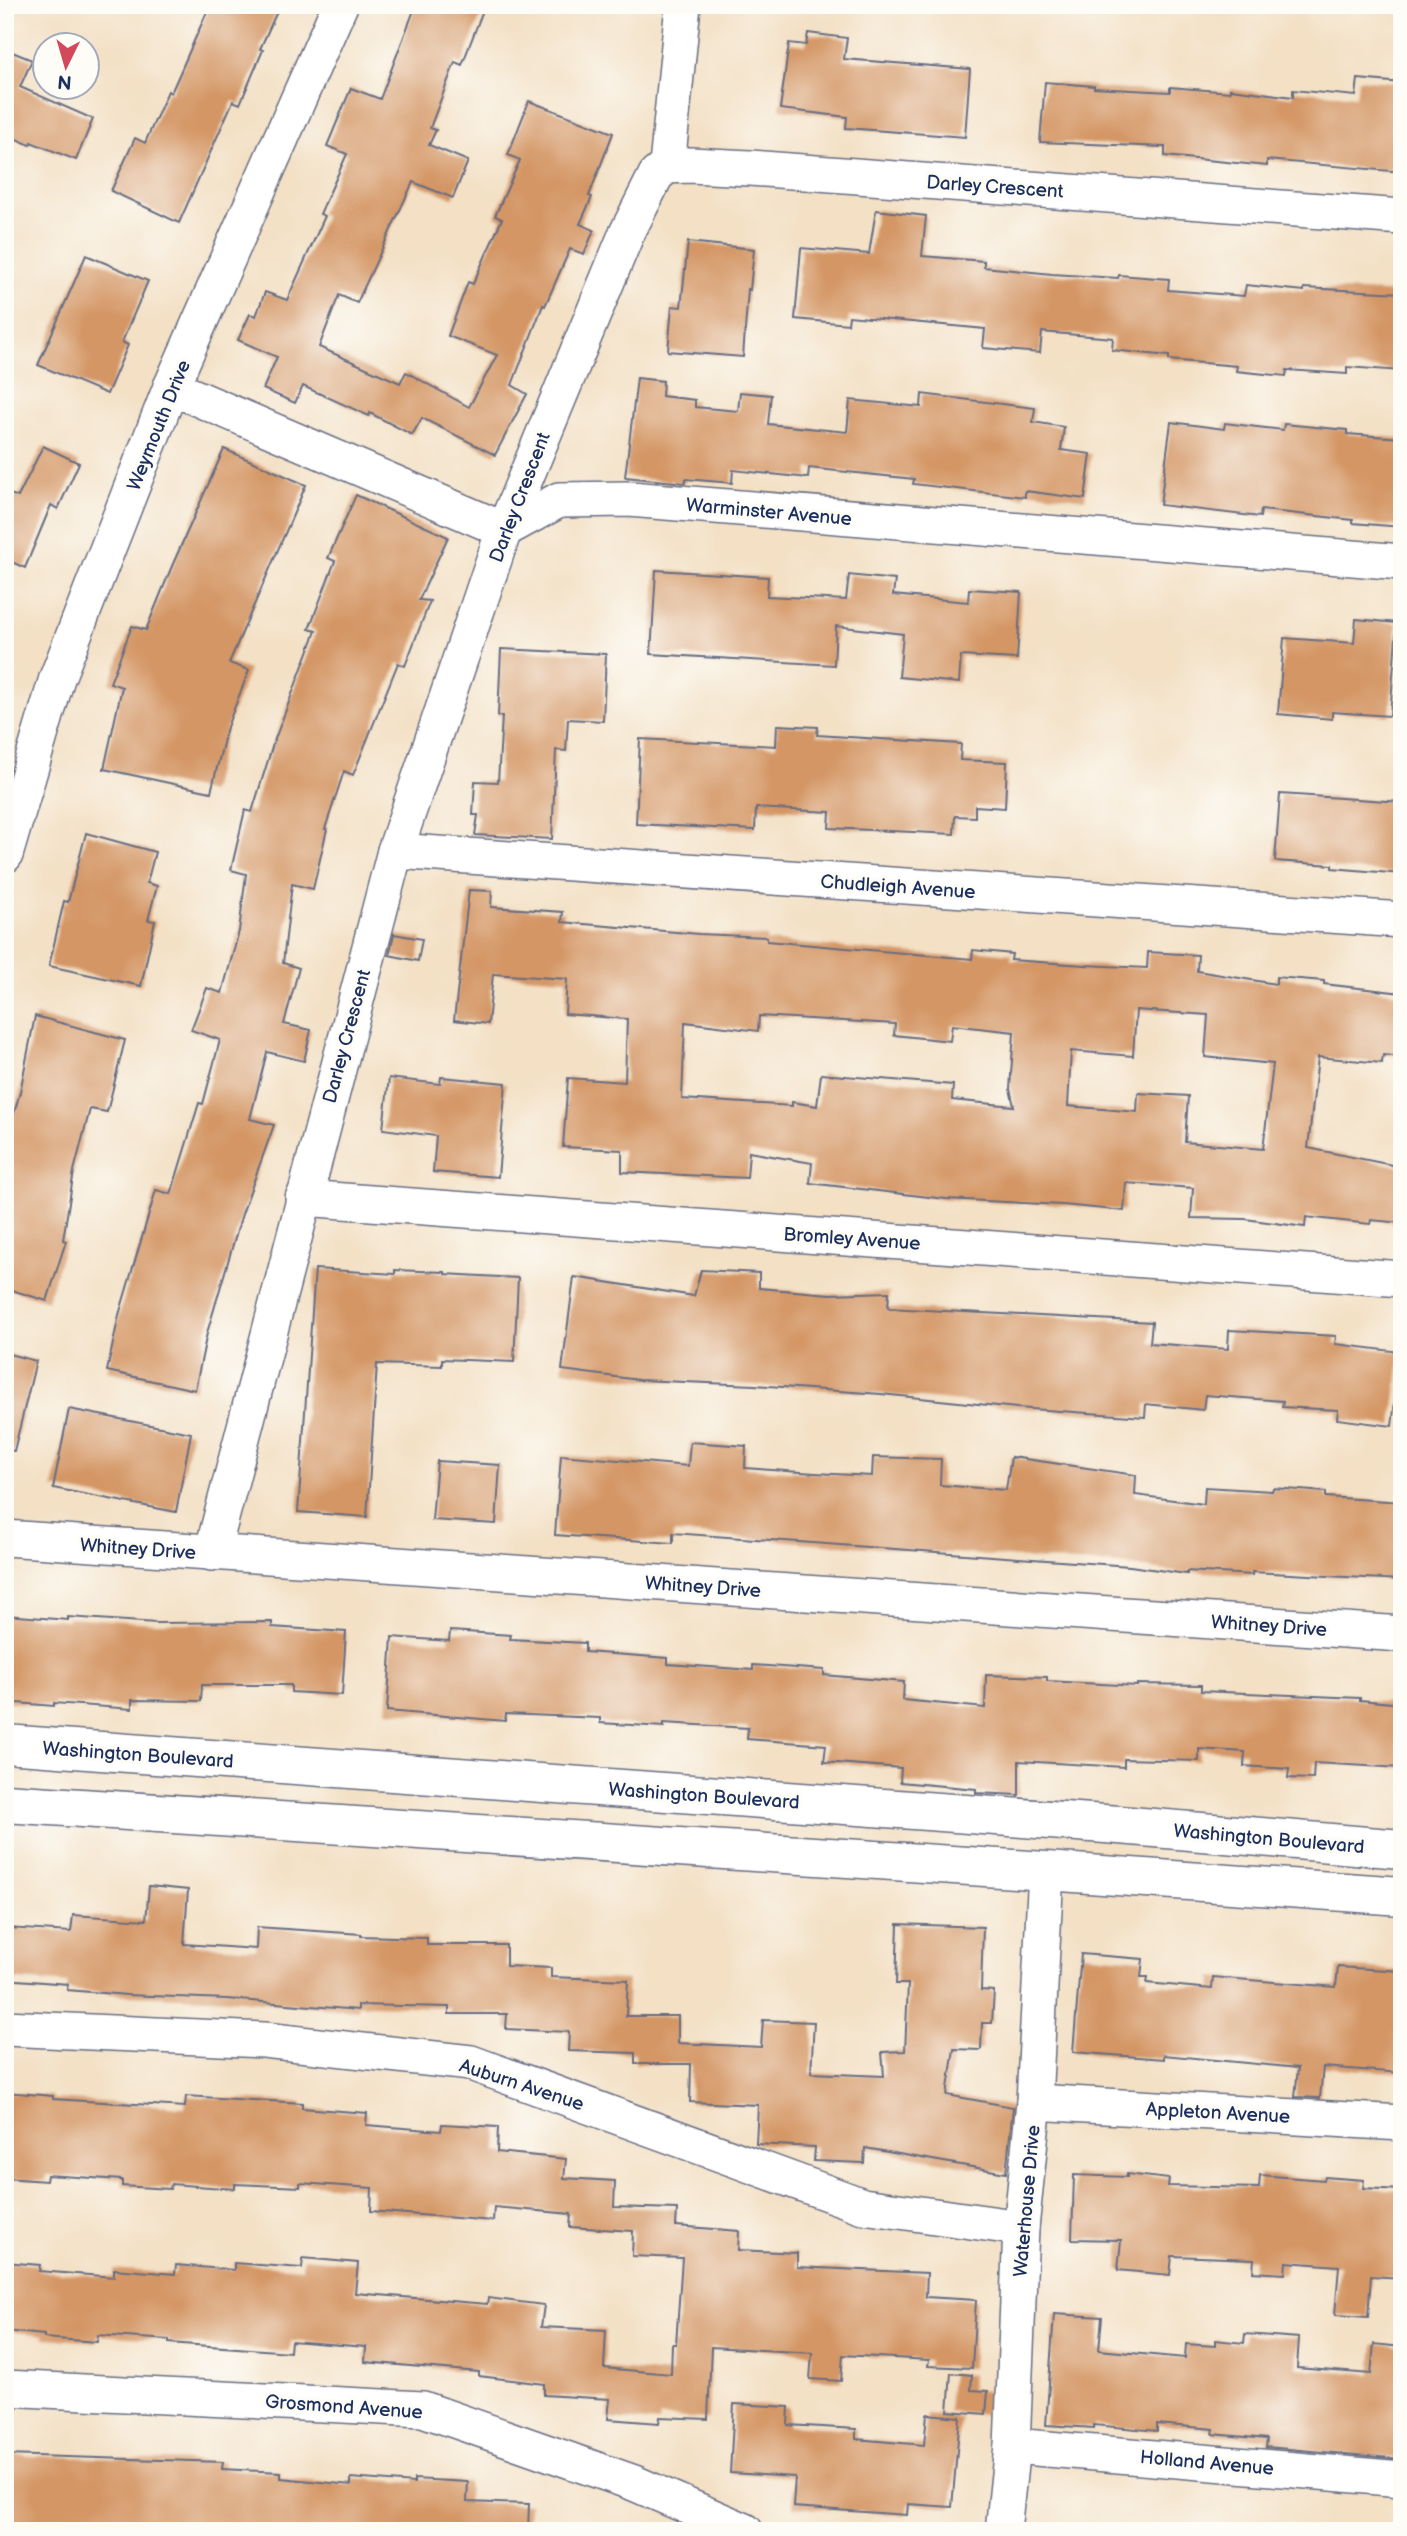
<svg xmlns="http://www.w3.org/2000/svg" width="1407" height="2536" viewBox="0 0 1407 2536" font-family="'Balsamiq Sans',sans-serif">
	<rect width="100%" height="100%" fill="#fdfcf7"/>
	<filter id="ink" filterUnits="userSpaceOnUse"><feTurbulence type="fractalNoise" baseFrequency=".0143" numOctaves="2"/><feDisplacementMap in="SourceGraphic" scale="14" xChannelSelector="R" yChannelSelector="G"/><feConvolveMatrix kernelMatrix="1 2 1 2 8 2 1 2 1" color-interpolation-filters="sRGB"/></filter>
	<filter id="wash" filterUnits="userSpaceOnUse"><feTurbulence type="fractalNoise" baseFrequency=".00686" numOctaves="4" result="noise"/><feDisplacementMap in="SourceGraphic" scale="28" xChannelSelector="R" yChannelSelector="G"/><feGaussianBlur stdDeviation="1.57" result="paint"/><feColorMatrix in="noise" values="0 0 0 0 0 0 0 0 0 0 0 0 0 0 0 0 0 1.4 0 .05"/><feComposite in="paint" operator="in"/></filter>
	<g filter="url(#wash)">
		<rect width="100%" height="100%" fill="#f3e0c5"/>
		<g id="blocks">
			<g fill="#d49665" fill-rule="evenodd">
				<path d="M 210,5 L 280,5 L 260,49 L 263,50 L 240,104 L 233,101 L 179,223 L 111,191 L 135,138 L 145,143 L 168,91 L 171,93 Z"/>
				<path d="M 416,5 L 485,5 L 462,65 L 455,62 L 430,128 L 436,130 L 429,145 L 468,161 L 453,198 L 413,182 L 357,303 L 339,295 L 319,347 L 400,383 L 406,372 L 469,407 L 497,355 L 448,336 L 468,282 L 473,284 L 502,219 L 495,216 L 520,160 L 508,155 L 529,101 L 613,133 L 589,196 L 592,197 L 580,224 L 594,230 L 584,254 L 570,249 L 545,306 L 543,305 L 512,385 L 527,394 L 495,455 L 422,418 L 412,435 L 370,413 L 369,416 L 303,386 L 295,403 L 263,389 L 277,357 L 238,340 L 250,314 L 256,316 L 265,292 L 287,300 L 325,216 L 320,214 L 347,154 L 327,146 L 351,88 L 380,99 Z"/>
				<path d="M 808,33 L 847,38 L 844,59 L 970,69 L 965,137 L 846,128 L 847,117 L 780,109 L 789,43 L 806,45 Z"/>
				<path d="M 5,49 L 32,60 L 20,87 L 93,119 L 76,160 L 31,142 L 30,145 L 5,134 Z"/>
				<path d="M 1358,79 L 1402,83 L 1402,172 L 1267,160 L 1267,166 L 1165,156 L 1165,147 L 1040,142 L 1045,82 L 1094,86 L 1094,88 L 1170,92 L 1170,87 L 1230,92 L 1230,89 L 1293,97 L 1293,90 L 1356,96 Z"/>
				<path d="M 876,210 L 926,216 L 922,256 L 984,261 L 984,267 L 1052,274 L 1118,278 L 1119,275 L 1169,279 L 1168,290 L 1244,296 L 1246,285 L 1304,291 L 1304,288 L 1402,293 L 1402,371 L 1347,367 L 1347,374 L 1287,370 L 1286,376 L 1236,371 L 1237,366 L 1169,360 L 1169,356 L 1112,350 L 1113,338 L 1042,332 L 1040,353 L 983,348 L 985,329 L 849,316 L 848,324 L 795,319 L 801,248 L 869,254 Z"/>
				<path d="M 688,242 L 754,249 L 750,290 L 748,289 L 743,357 L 668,351 L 672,306 L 681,307 Z"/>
				<path d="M 86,255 L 148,281 L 122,342 L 128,345 L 107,394 L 38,365 Z"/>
				<path d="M 637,378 L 663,381 L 662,396 L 695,400 L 695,407 L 738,411 L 740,392 L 771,395 L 768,424 L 847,432 L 850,400 L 921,407 L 922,394 L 1035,408 L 1033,422 L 1064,427 L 1061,450 L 1091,454 L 1085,499 L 1025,491 L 1025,497 L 913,484 L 914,479 L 809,468 L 808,478 L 733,470 L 732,483 L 686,479 L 685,483 L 625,477 Z"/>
				<path d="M 1171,422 L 1224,429 L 1225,423 L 1283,430 L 1284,424 L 1347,430 L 1347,434 L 1402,438 L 1402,527 L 1353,523 L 1353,520 L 1261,510 L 1260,517 L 1160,505 Z"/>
				<path d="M 43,446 L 79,463 L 58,509 L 51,505 L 25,568 L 5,559 L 5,492 L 18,497 Z"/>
				<path d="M 224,449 L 306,485 L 229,663 L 249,670 L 227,727 L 211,792 L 104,769 L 122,687 L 110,683 L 132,626 L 146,630 L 172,566 Z"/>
				<path d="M 356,495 L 448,537 L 419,600 L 430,601 L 405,666 L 398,663 L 353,775 L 344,771 L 325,829 L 327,829 L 313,889 L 292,884 L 283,963 L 299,968 L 284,1024 L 311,1030 L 304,1061 L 267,1052 L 250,1119 L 274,1125 L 242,1214 L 207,1333 L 195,1390 L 107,1371 L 119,1315 L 156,1190 L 171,1194 L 199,1103 L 203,1104 L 220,1040 L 191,1030 L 207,988 L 222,993 L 239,931 L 246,874 L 231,870 L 245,810 L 252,812 L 273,744 L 316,631 L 309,629 L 335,561 L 328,558 Z"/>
				<path d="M 656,570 L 768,577 L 767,596 L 846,600 L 849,575 L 895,580 L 893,595 L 968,602 L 969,589 L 1021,592 L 1017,659 L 961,656 L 959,683 L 899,677 L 903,634 L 836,626 L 834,665 L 651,654 Z"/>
				<path d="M 1356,619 L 1397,623 L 1390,716 L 1332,712 L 1332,719 L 1278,714 L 1284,638 L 1354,643 Z"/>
				<path d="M 501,649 L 606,654 L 603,721 L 568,719 L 566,751 L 556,750 L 552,839 L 475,835 L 478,815 L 473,815 L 475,781 L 498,782 L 502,716 L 498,716 Z"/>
				<path d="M 777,725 L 818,727 L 817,735 L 961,744 L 960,760 L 1007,762 L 1005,808 L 975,806 L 975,817 L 955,816 L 954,834 L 829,828 L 830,812 L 756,808 L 755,830 L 636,824 L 640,739 L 776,746 Z"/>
				<path d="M 1280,794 L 1402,802 L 1402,874 L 1332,868 L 1332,865 L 1275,861 Z"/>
				<path d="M 86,833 L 155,852 L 147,883 L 157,886 L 148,920 L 155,921 L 141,986 L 49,966 L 64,901 L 68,902 Z"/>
				<path d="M 469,890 L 492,891 L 491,907 L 563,912 L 562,922 L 699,934 L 767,937 L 767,941 L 972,959 L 973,950 L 1012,954 L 1011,960 L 1084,965 L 1147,968 L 1148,952 L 1198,955 L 1197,971 L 1276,984 L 1276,977 L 1324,981 L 1324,984 L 1402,993 L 1402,1057 L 1383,1055 L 1382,1063 L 1318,1057 L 1308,1148 L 1402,1167 L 1402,1223 L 1371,1220 L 1370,1224 L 1306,1217 L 1305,1227 L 1245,1219 L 1191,1218 L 1193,1188 L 1126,1183 L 1124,1211 L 1063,1205 L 946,1199 L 810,1183 L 812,1163 L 749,1152 L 747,1178 L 622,1172 L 622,1150 L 563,1147 L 568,1078 L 625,1082 L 627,1019 L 565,1014 L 567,979 L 493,974 L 488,1024 L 454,1020 ZM 1136,1010 L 1208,1015 L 1205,1057 L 1273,1064 L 1263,1149 L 1185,1142 L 1188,1096 L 1138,1093 L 1137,1112 L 1068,1106 L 1071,1051 L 1133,1056 ZM 759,1016 L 895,1024 L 894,1035 L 950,1041 L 952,1025 L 1014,1032 L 1010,1089 L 1014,1106 L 952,1100 L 953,1085 L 821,1074 L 817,1106 L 792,1102 L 792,1106 L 682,1099 L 685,1022 L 758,1031 Z"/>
				<path d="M 394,934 L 422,939 L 418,961 L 389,955 Z"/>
				<path d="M 35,1016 L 125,1040 L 107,1112 L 90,1109 L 74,1171 L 63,1240 L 66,1241 L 47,1301 L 5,1288 L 5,1146 L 20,1092 Z"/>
				<path d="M 441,1077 L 506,1083 L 498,1177 L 433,1172 L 436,1136 L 383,1129 L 389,1078 L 440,1084 Z"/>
				<path d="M 315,1269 L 395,1274 L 395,1270 L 445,1272 L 445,1274 L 518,1278 L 514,1362 L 442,1359 L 442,1366 L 377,1364 L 367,1517 L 298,1512 Z"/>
				<path d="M 701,1270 L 759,1273 L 759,1288 L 830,1294 L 889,1292 L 888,1308 L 1152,1322 L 1150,1343 L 1228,1349 L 1229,1330 L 1336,1336 L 1335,1344 L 1401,1352 L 1392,1426 L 1337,1419 L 1338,1410 L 1282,1407 L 1283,1401 L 1205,1395 L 1203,1410 L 1146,1404 L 1145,1417 L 1017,1408 L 881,1394 L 754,1385 L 639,1380 L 562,1370 L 574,1277 L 694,1296 Z"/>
				<path d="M 5,1353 L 36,1361 L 14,1451 L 5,1450 Z"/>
				<path d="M 69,1409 L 191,1433 L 176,1512 L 53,1488 Z"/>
				<path d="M 690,1442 L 746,1446 L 745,1468 L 815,1473 L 872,1476 L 873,1457 L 941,1459 L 940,1485 L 1006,1490 L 1011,1457 L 1136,1475 L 1135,1495 L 1204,1504 L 1205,1487 L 1272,1491 L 1273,1488 L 1326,1492 L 1326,1497 L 1402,1502 L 1402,1580 L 1252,1572 L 1252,1575 L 1187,1571 L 1187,1574 L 1130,1566 L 673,1533 L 673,1543 L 555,1535 L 561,1455 L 688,1466 Z"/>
				<path d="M 437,1461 L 500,1465 L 496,1524 L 432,1520 Z"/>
				<path d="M 5,1615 L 68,1620 L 68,1617 L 157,1623 L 272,1622 L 272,1627 L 346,1632 L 342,1695 L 291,1692 L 291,1685 L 202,1685 L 201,1701 L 132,1700 L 132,1709 L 54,1703 L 54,1706 L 5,1702 Z"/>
				<path d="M 450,1631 L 511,1635 L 510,1639 L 585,1643 L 585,1652 L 668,1658 L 668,1664 L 753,1670 L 753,1665 L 824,1670 L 824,1675 L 904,1682 L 903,1700 L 985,1708 L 986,1675 L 1047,1677 L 1047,1681 L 1137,1686 L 1137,1684 L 1201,1685 L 1201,1691 L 1360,1698 L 1360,1700 L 1402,1704 L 1402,1768 L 1314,1763 L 1313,1779 L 1288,1778 L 1289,1769 L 1244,1766 L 1245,1752 L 1199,1749 L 1199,1761 L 1124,1759 L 1124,1767 L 1019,1761 L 1019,1795 L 998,1794 L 976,1793 L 976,1789 L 900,1782 L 901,1768 L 824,1762 L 826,1745 L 747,1739 L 748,1728 L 664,1723 L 664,1727 L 600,1723 L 600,1718 L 506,1714 L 505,1721 L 387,1711 L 392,1637 L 449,1641 Z"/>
				<path d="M 149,1886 L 188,1890 L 184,1944 L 256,1949 L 257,1927 L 361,1934 L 361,1936 L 427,1938 L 427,1945 L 506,1945 L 506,1966 L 551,1968 L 551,1977 L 628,1980 L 626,2016 L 678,2016 L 678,2043 L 761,2047 L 763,2020 L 814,2022 L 811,2073 L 884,2076 L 882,2052 L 905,2051 L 908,1984 L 896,1984 L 898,1924 L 983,1927 L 981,1990 L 994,1991 L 992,2023 L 982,2023 L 981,2050 L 954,2049 L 947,2095 L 1013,2107 L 1006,2173 L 865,2148 L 864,2163 L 814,2161 L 815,2147 L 756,2144 L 758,2105 L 690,2102 L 691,2064 L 635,2064 L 635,2053 L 568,2051 L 569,2032 L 506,2029 L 507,2014 L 449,2014 L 449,2007 L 358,2005 L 358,2010 L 227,1999 L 127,1995 L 67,1990 L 68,1984 L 5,1979 L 7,1928 L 71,1932 L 73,1915 L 146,1920 Z"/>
				<path d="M 1081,1954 L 1143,1959 L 1141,1977 L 1148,1977 L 1147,1983 L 1212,1989 L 1213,1977 L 1336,1987 L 1338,1967 L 1402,1971 L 1402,2073 L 1323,2067 L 1320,2098 L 1295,2097 L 1298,2068 L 1164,2055 L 1164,2059 L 1073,2052 Z"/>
				<path d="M 5,2092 L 53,2096 L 53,2099 L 185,2107 L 186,2096 L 302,2103 L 302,2108 L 367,2113 L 366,2125 L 441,2131 L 442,2124 L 498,2127 L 497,2152 L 566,2159 L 564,2178 L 615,2181 L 614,2207 L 677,2209 L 676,2226 L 739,2231 L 738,2250 L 797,2253 L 797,2267 L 927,2273 L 926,2297 L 976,2300 L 972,2368 L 928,2366 L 929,2360 L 843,2355 L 841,2381 L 810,2379 L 812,2353 L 711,2347 L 708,2419 L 660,2417 L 659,2423 L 608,2419 L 610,2399 L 544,2395 L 544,2384 L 479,2376 L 479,2372 L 365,2362 L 366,2347 L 291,2341 L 290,2352 L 169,2343 L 169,2340 L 98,2335 L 97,2342 L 44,2338 L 44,2335 L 5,2331 L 5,2262 L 40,2265 L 39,2271 L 114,2277 L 114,2269 L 175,2274 L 176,2265 L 234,2270 L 234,2263 L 302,2268 L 303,2258 L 358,2263 L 355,2293 L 487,2304 L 488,2298 L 544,2305 L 541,2327 L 606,2330 L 604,2368 L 671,2374 L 672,2344 L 676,2344 L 682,2258 L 632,2256 L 633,2231 L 570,2227 L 571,2214 L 494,2207 L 493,2221 L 371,2211 L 372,2188 L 300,2183 L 300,2187 L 235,2184 L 235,2189 L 171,2184 L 170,2189 L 122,2186 L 122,2180 L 47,2175 L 46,2181 L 5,2178 Z"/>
				<path d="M 1127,2174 L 1169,2179 L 1168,2186 L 1259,2188 L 1260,2175 L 1324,2180 L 1325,2177 L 1364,2180 L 1363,2188 L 1402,2190 L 1402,2278 L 1371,2276 L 1368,2317 L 1335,2315 L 1339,2266 L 1286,2262 L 1285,2274 L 1253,2272 L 1254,2259 L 1172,2256 L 1170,2275 L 1118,2270 L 1121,2240 L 1072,2239 L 1074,2175 L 1127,2177 Z"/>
				<path d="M 1054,2314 L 1102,2317 L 1099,2350 L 1185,2358 L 1186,2344 L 1215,2346 L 1215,2340 L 1244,2343 L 1245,2334 L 1299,2338 L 1297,2368 L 1371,2374 L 1374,2344 L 1402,2347 L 1402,2459 L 1266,2447 L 1267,2439 L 1213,2434 L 1214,2429 L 1157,2424 L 1157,2431 L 1094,2425 L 1094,2428 L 1046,2425 Z"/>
				<path d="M 951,2373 L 972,2375 L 971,2390 L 988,2391 L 986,2414 L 948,2411 Z"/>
				<path d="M 734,2404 L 789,2407 L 788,2425 L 856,2429 L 856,2439 L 924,2445 L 927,2414 L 960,2417 L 952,2507 L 908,2504 L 907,2515 L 793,2507 L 795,2477 L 730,2473 Z"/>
				<path d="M 5,2455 L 223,2462 L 222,2469 L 281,2472 L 281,2478 L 351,2485 L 351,2478 L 414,2483 L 414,2479 L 468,2482 L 467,2502 L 529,2504 L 528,2531 L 5,2531 Z"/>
			</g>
		</g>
	</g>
	<g filter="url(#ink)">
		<use href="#blocks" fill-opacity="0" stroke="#676d82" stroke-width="2"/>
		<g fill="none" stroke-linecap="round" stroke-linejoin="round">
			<defs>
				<g id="minor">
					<path d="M 667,166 L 683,5"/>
					<path d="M 171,387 L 504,530 L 559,500 L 629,499 L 1402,562"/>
					<path d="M 395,851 L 1402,920"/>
					<path d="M 5,855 L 57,678 L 171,387 L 340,5"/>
					<path d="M 303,1198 L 1402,1279"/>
					<path d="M 5,1538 L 1402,1634"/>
					<path d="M 212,1553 L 395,851 L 504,530 L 626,235 L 656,175 L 667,166 L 690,165 L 750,168 L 1402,217"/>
					<path d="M 5,2028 L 264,2040 L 471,2063 L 863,2206 L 1021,2228"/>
					<path d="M 1034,2102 L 1402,2123"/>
					<path d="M 5,2388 L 423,2409 L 634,2483 L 745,2531"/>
					<path d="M 1012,2446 L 1402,2479"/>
					<path d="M 1003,2531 L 1012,2446 L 1021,2228 L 1034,2102 L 1046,1871"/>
				</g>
				<g id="highway">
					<path d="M 5,1744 L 1119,1825 L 1402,1849"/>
					<path d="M 5,1803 L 1046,1871 L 1402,1896"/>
				</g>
			</defs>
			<use href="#minor" stroke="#676d82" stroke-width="38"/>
			<use href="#highway" stroke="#676d82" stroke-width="41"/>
			<use href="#minor" stroke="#fff" stroke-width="35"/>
			<use href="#highway" stroke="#fff" stroke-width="38"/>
		</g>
	</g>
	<g text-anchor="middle" stroke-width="7" stroke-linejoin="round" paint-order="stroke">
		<g font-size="19" fill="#1b2f5e" stroke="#fdfcf7">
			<text transform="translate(995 186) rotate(4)" y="7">Darley Crescent</text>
			<text transform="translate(158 425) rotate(-68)" y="7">Weymouth Drive</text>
			<text transform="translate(519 497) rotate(-69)" y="7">Darley Crescent</text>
			<text transform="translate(769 511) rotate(5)" y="7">Warminster Avenue</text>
			<text transform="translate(898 886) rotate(4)" y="7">Chudleigh Avenue</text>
			<text transform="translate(346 1036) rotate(-75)" y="7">Darley Crescent</text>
			<text transform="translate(852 1238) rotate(4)" y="7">Bromley Avenue</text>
			<text transform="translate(138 1548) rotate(4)" y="7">Whitney Drive</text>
			<text transform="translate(703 1586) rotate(4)" y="7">Whitney Drive</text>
			<text transform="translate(1269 1625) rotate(4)" y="7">Whitney Drive</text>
			<text transform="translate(138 1754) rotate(4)" y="7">Washington Boulevard</text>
			<text transform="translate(704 1795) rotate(4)" y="7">Washington Boulevard</text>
			<text transform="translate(1269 1838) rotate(5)" y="7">Washington Boulevard</text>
			<text transform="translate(522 2084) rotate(18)" y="7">Auburn Avenue</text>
			<text transform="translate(1218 2112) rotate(3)" y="7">Appleton Avenue</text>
			<text transform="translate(1026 2201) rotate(-85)" y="7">Waterhouse Drive</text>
			<text transform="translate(344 2406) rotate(4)" y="7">Grosmond Avenue</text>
			<text transform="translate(1207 2462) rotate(5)" y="7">Holland Avenue</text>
		</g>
	</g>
	<rect width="1407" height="2536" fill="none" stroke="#fdfcf7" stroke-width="28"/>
	<g transform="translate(66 66) rotate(185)"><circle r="33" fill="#fdfcf7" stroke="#a3aaba" stroke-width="2"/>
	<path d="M0-5L12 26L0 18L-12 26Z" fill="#d1495b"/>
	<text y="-10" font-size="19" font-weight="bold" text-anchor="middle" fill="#1b2f5e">N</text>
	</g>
</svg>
